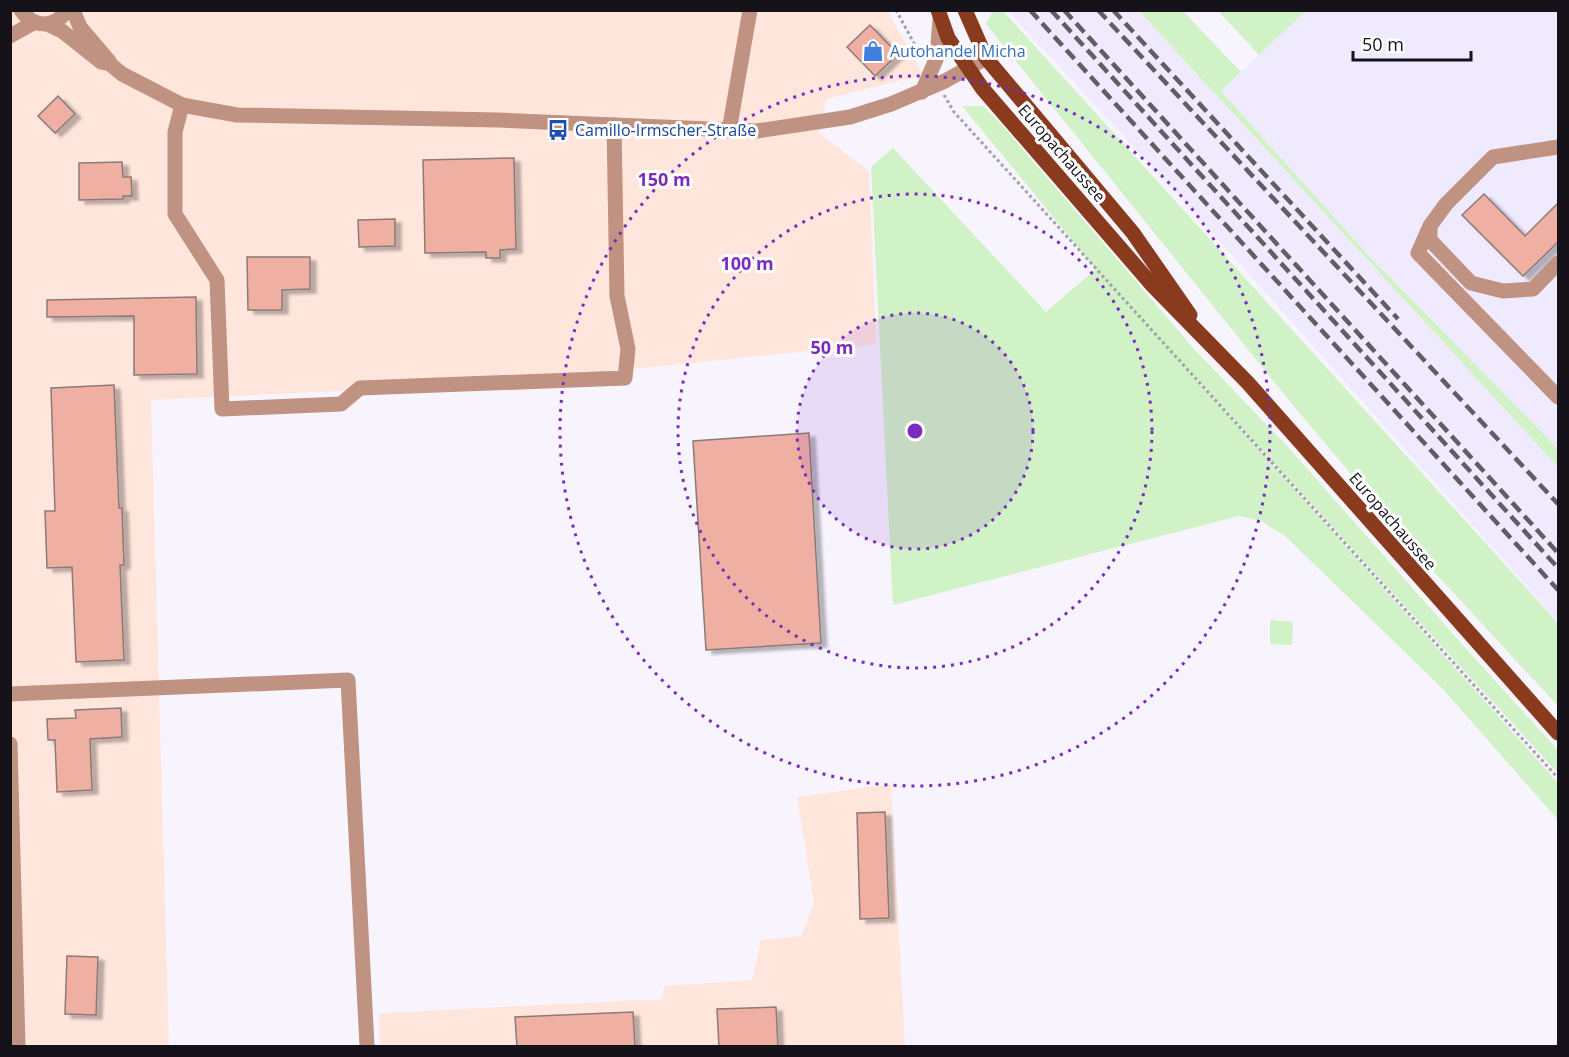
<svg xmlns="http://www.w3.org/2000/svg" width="1569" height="1057" viewBox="0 0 1569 1057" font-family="'Open Sans',sans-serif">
	<defs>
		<filter id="shadow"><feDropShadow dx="6" dy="4" stdDeviation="1.5" flood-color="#0004"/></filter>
	</defs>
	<rect width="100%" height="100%" fill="#f7f4fe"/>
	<g fill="#f0eafe">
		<path d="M 1008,11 L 1139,11 L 1558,467 L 1558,621 L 1193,211 Z"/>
		<path d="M 1306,11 L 1558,11 L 1558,449 L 1368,255 L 1221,91 Z"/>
	</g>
	<g fill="#ffe6dd">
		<path d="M 10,11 L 888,11 L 923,75 L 827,99 L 818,132 L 869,171 L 876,344 L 488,384 L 151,400 L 169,1046 L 11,1046 Z"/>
		<path d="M 891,784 L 905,1046 L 380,1046 L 379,1013 L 662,999 L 664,986 L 752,980 L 761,940 L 801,936 L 814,903 L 797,797 Z"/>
	</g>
	<g fill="#d0f2c6">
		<path d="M 993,11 L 1003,11 L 1558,623 L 1558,706 L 1436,574 L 1296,409 L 986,24 Z"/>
		<path d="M 1139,11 L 1183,11 L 1241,72 L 1221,91 L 1368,255 L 1558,449 L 1558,467 Z"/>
		<path d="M 1218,11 L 1306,11 L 1259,55 Z"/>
		<path d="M 962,106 L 983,106 L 1001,124 L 1195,350 L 1288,447 L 1469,652 L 1558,750 L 1558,773 L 1161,340 L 1558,783 L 1558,820 L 1442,688 L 1285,536 L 1261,521 L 1239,516 L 893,605 L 871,167 L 893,148 L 1046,312 L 1096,269 Z"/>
		<path d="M 1270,620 L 1293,622 L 1292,645 L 1270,644 Z"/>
	</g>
	<g fill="#efb0a3" stroke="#8c7a76" stroke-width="1.5" filter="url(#shadow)">
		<path d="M 870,25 L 898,54 L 875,76 L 847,47 Z"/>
		<path d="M 58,96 L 75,114 L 55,133 L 38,116 Z"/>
		<path d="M 514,158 L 516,249 L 500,250 L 500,258 L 486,258 L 486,252 L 425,253 L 423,160 Z"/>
		<path d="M 122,162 L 123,177 L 131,177 L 132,196 L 123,196 L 123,199 L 79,200 L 79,163 Z"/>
		<path d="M 1484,194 L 1525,236 L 1558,203 L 1558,242 L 1523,276 L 1462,215 Z"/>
		<path d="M 395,219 L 395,246 L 359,247 L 358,220 Z"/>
		<path d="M 247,257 L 310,257 L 310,289 L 282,290 L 282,310 L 248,310 Z"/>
		<path d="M 196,297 L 197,374 L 134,375 L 134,316 L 47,317 L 47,300 Z"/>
		<path d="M 114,385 L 119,508 L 122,508 L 124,565 L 120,565 L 124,660 L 76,662 L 72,567 L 47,568 L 45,511 L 55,511 L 51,388 Z"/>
		<path d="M 809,433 L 821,643 L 706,650 L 693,441 Z"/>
		<path d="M 121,708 L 122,737 L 90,739 L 92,790 L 57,792 L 55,740 L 48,740 L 47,719 L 76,718 L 75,710 Z"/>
		<path d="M 885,812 L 889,918 L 860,919 L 857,813 Z"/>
		<path d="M 67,956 L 98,957 L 96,1015 L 65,1014 Z"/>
		<path d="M 776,1007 L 778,1047 L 719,1047 L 717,1009 Z"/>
		<path d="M 633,1012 L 635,1047 L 517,1047 L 515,1017 Z"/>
	</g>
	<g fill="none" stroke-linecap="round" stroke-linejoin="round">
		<g stroke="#a4a1aa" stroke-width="3" stroke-dasharray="3 3" stroke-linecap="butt">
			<path d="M 896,10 L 921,56"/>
			<path d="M 944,95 L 954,112 L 1558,778"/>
		</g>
		<g stroke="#c09281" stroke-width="15">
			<path d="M 21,10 C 34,29 54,28 68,10"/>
			<path d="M 73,10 L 80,27 L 109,61"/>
			<path d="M 47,24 L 62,31 L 101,62 L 110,64 L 122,74 L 182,105 L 237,115 L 498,120 L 757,131 L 850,117 L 891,104 L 945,81 L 986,58"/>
			<path d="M 10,36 L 35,22"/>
			<path d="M 922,92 L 937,57 L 940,19"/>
			<path d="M 182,105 L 175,132 L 175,214 L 217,280 L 222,409 L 341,404 L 360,388 L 625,378 L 628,349 L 617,296 L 614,125"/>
			<path d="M 729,131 L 750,10"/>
			<path d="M 1558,147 L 1493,157 L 1446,204 L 1430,226 L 1418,253 L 1558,397"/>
			<path d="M 1430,226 L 1430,240 L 1471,283 L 1503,291 L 1533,289 L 1558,263"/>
			<path d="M 10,694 L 348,680 L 367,1046"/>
			<path d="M 10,744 L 18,1046"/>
		</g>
		<g stroke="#8a3b1d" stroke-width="15">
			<path d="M 938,10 L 948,38 L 982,88 L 1153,286 L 1248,383 L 1558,733"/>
			<path d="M 965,10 L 986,58 L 1133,233 L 1190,315"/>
		</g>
		<g stroke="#605e65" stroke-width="4.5" stroke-dasharray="12 6" stroke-linecap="butt">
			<path d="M 1030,10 L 1558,590"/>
			<path d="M 1051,10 L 1558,568"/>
			<path d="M 1064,10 L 1558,553"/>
			<path d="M 1098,10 L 1558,504"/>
			<path d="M 1113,10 L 1398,319"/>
		</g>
	</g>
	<circle cx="915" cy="431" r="118" fill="#7b2cbf" fill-opacity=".12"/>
	<g fill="none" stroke="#7b2cbf" stroke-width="3" stroke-dasharray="3 6">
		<circle cx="915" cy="431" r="118"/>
		<circle cx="915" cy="431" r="237"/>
		<circle cx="915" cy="431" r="355"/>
	</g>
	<defs>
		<symbol id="shop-bare" viewBox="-9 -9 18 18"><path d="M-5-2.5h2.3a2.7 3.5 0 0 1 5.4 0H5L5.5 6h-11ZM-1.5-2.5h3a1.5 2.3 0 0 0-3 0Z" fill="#3f7fe0" stroke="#fff" stroke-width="2.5" paint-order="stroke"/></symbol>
		<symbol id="bus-bare" viewBox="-9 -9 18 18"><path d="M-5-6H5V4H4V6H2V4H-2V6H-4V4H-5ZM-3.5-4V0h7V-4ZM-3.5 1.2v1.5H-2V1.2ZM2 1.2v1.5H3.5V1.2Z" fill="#1a4fb4" stroke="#fff" stroke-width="2.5" paint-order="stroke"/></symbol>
	</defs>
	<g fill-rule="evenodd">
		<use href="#shop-bare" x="858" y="36" width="30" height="30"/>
		<use href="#bus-bare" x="543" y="115" width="30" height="30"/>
	</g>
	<g text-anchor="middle" stroke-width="6" stroke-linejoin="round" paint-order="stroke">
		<g font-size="16" fill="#366cbe" stroke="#fff" text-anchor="start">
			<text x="890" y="57">Autohandel Micha</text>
		</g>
		<g font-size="16" fill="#164399" stroke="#fff" text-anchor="start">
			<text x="575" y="136">Camillo-Irmscher-Straße</text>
		</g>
		<g font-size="16" fill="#151319" stroke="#fff">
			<text transform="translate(1062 153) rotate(49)" y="6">Europachaussee</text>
			<text transform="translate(1393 521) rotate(49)" y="6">Europachaussee</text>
		</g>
	</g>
	<circle cx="915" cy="431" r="9" fill="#7b2cbf" stroke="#fff" stroke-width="3"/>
	<g font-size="18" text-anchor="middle" font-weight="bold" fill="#7b2cbf" stroke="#fff" stroke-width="6" stroke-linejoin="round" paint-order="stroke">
		<text x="664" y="186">150 m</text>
		<text x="747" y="270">100 m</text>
		<text x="832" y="354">50 m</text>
	</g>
	<rect width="1569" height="1057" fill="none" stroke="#151319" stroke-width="24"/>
	<path d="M1353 51v9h118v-9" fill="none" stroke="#151319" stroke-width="3"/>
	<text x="1362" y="51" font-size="18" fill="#151319" stroke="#ffffff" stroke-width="4.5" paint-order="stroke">50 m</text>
</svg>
